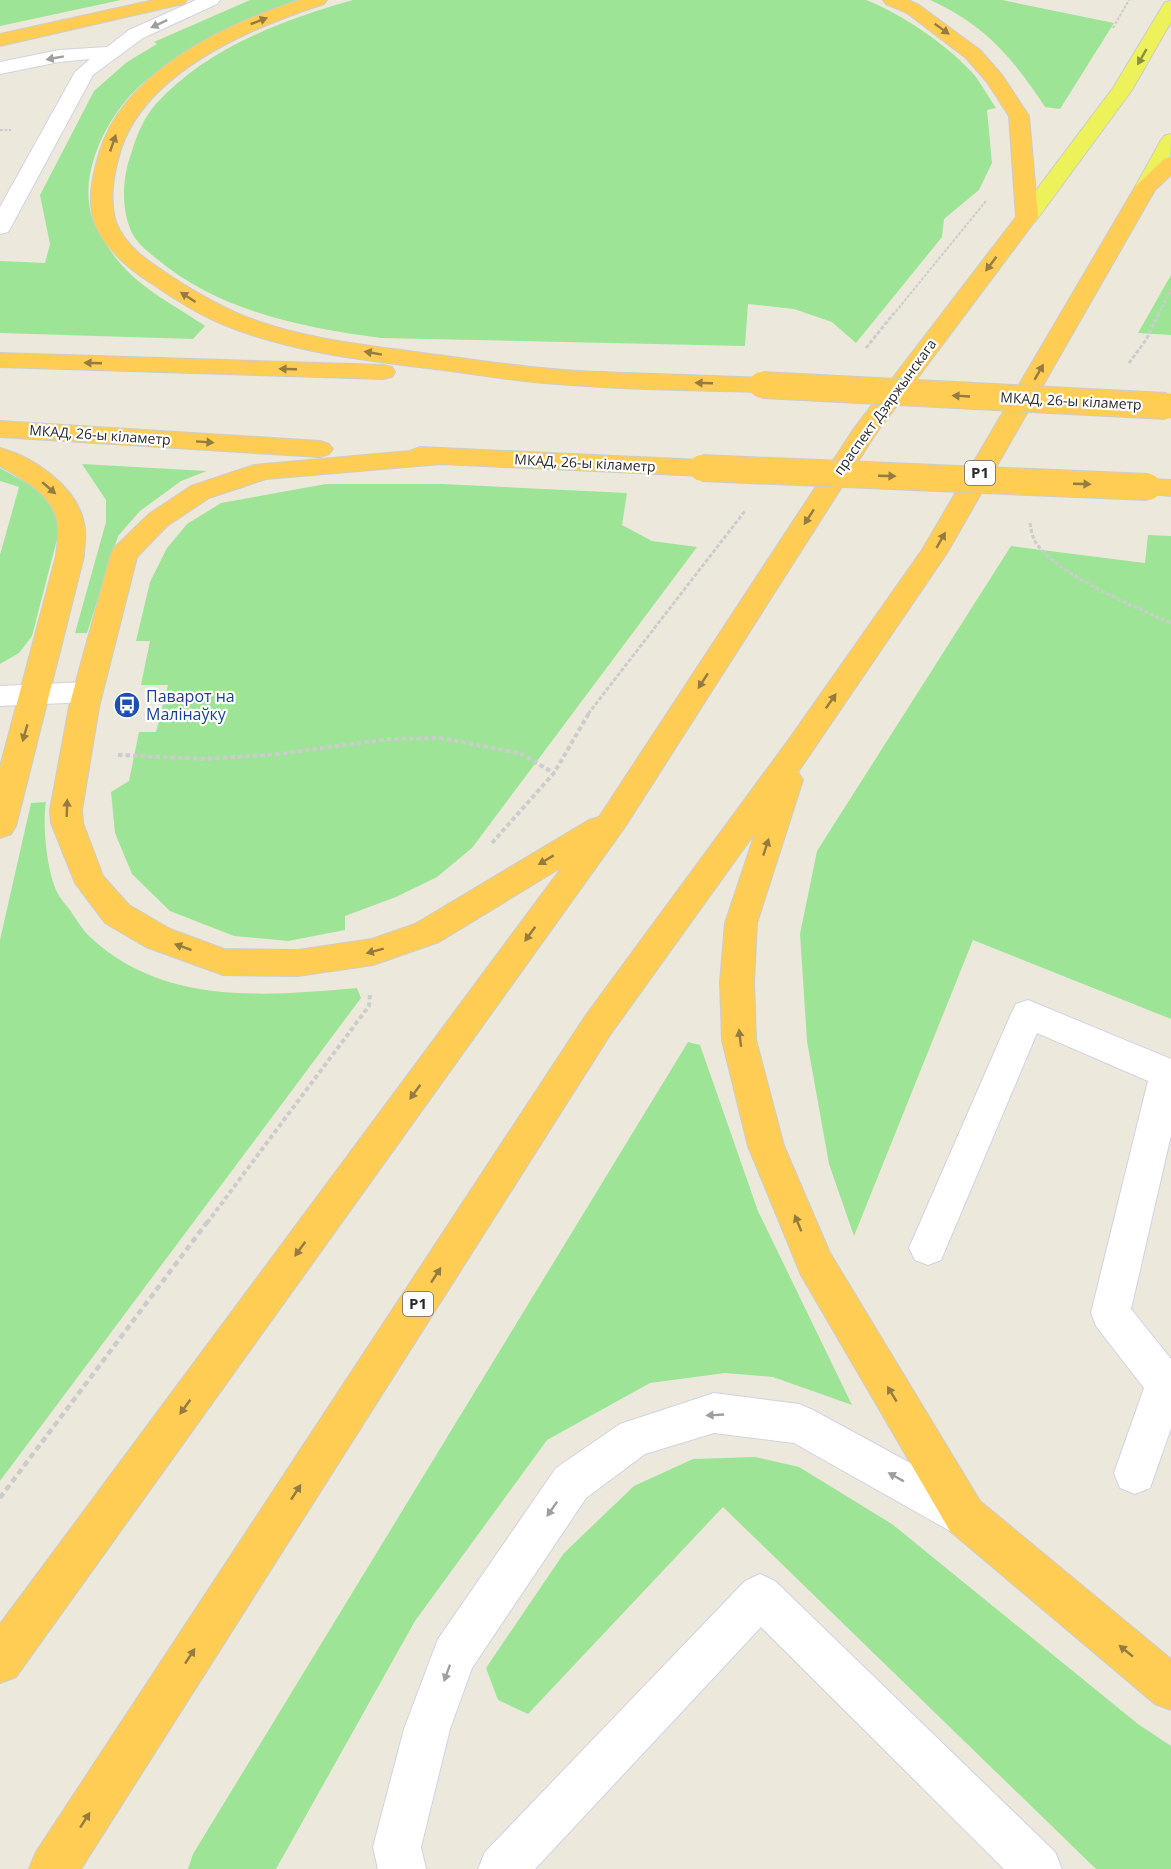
<svg xmlns="http://www.w3.org/2000/svg" width="1171" height="1869" viewBox="0 0 1171 1869" font-family="'Open Sans',sans-serif">
	<rect width="100%" height="100%" fill="#ece9dc"/>
	<g fill="#9de497">
		<path d="M 0,0 L 121,0 L 0,26 Z"/>
		<path d="M 250,0 L 297,0 C 245,19 191,44 148,79 C 110,108 73,177 95,225 C 101,237 111,253 120,263 C 143,290 176,306 205,326 L 193,339 L 0,333 L 0,261 L 45,263 L 50,244 L 40,195 L 94,91 L 127,62 L 157,44 L 154,42 Z"/>
		<path d="M 353,0 L 866,0 C 902,14 951,47 976,77 C 983,87 989,98 996,108 L 987,110 L 992,163 L 979,190 L 944,219 L 942,237 L 856,343 L 832,322 L 794,309 L 748,304 L 745,346 L 381,338 C 303,328 219,311 157,259 C 148,252 138,244 132,233 C 121,209 122,179 131,154 C 136,137 143,119 155,105 C 205,49 282,20 353,0 Z"/>
		<path d="M 930,0 L 1002,0 L 1114,23 L 1060,109 L 1045,107 C 1014,59 984,24 930,0 Z"/>
		<path d="M 1171,275 L 1171,335 L 1138,333 Z"/>
		<path d="M 82,464 L 207,471 L 181,481 L 140,511 L 118,536 L 87,633 L 75,633 L 106,522 L 106,500 Z"/>
		<path d="M 0,468 L 39,490 L 55,505 L 61,524 L 32,636 L 19,653 L 0,664 L 0,555 L 19,487 L 0,481 Z"/>
		<path d="M 326,484 L 442,484 L 627,493 L 622,525 L 652,541 L 697,547 L 472,848 L 437,877 L 396,897 L 345,916 L 345,930 L 288,941 L 234,936 L 170,911 L 132,874 L 115,833 L 111,792 L 129,781 L 139,732 L 156,732 L 168,685 L 141,685 L 150,641 L 136,641 L 150,582 L 167,548 L 187,524 L 221,503 Z"/>
		<path d="M 1148,535 L 1171,536 L 1171,1019 L 973,940 L 854,1236 L 829,1164 L 807,1041 L 800,934 L 817,851 L 1011,546 L 1145,563 Z"/>
		<path d="M 46,802 C 42,824 47,872 57,892 C 60,898 66,905 70,910 C 76,919 82,929 89,936 C 163,1006 264,996 357,988 L 361,998 L 0,1481 L 0,940 L 31,803 Z"/>
		<path d="M 688,1042 L 700,1045 L 758,1211 L 852,1405 L 773,1377 L 725,1373 L 650,1383 L 547,1440 L 415,1621 L 276,1869 L 188,1869 L 193,1854 Z"/>
		<path d="M 755,1457 L 799,1467 L 892,1524 L 1138,1724 L 1171,1746 L 1171,1869 L 1096,1869 L 723,1507 L 528,1714 L 498,1700 L 486,1668 L 564,1553 L 634,1486 L 693,1459 Z"/>
	</g>
	<g fill="none" stroke-linecap="round" stroke-linejoin="round">
		<defs>
			<g id="minor">
				<path d="M 196,0 L 220,0 L 217,4 L 143,38 L 93,75 L 11,227 L 8,232 L 0,234 L 0,207 L 75,72 L 90,59 L 59,62 L 0,74 L 0,62 L 59,50 L 107,47 L 129,30 Z"/>
				<path d="M 88,682 L 98,685 L 103,692 L 98,699 L 88,702 L 0,706 L 0,686 Z"/>
				<path d="M 1028,1000 L 1171,1059 L 1171,1135 L 1131,1309 L 1171,1359 L 1171,1428 L 1150,1488 L 1135,1494 L 1120,1488 L 1114,1473 L 1144,1388 L 1096,1326 L 1091,1313 L 1148,1081 L 1037,1033 L 941,1260 L 928,1265 L 915,1260 L 909,1248 L 1011,1014 L 1016,1004 Z"/>
				<path d="M 714,1393 L 799,1404 L 813,1410 L 980,1501 L 986,1516 L 980,1531 L 965,1537 L 950,1531 L 794,1443 L 714,1433 L 645,1454 L 586,1498 L 472,1668 L 450,1729 L 421,1847 L 426,1869 L 378,1869 L 373,1847 L 404,1729 L 438,1639 L 556,1468 L 620,1424 Z"/>
				<path d="M 760,1574 L 775,1581 L 1055,1852 L 1062,1869 L 1004,1869 L 761,1627 L 535,1869 L 478,1869 L 485,1852 L 745,1581 Z"/>
			</g>
			<g id="major">
				<path d="M 1171,1 L 1171,22 L 1132,90 L 1035,222 L 1027,223 L 1019,222 L 1016,217 L 1113,88 L 1165,2 Z"/>
				<path d="M 1171,134 C 1171,160 1169,169 1153,191 L 1146,193 L 1139,191 L 1135,187 L 1161,140 L 1164,136 Z"/>
			</g>
			<g id="highway">
				<path d="M 154,0 L 187,0 L 184,4 L 178,5 L 0,46 L 0,34 Z"/>
				<path d="M 300,0 L 327,0 L 324,4 C 250,28 141,73 119,156 C 113,177 109,200 116,222 C 125,246 149,262 169,275 C 198,294 227,311 260,322 C 309,339 364,345 415,352 C 469,359 524,368 578,371 C 639,374 701,375 762,378 L 771,380 L 774,385 L 771,390 L 762,392 C 694,390 625,390 557,384 C 520,382 481,375 443,370 C 370,361 291,353 222,324 C 198,314 176,300 154,285 C 130,270 104,249 94,221 C 87,199 93,175 99,154 C 122,72 225,24 300,0 Z"/>
				<path d="M 883,0 L 908,0 L 919,5 L 980,50 L 1002,75 L 1029,116 L 1038,217 L 875,435 L 625,827 L 16,1677 L 0,1683 L 0,1624 L 562,867 L 439,942 L 373,965 L 298,976 L 223,975 L 146,947 L 105,923 L 75,883 L 51,823 L 50,810 L 69,707 L 111,554 L 114,548 L 149,514 L 191,486 L 254,465 L 410,451 L 420,447 L 702,460 L 711,462 L 715,468 L 711,474 L 702,476 L 441,464 L 266,479 L 209,498 L 167,526 L 137,557 L 99,707 L 82,810 L 83,823 L 103,876 L 129,905 L 170,929 L 224,949 L 298,950 L 372,939 L 415,924 L 589,820 L 599,817 L 855,427 L 1016,217 L 1009,116 L 987,82 L 966,58 L 907,13 L 886,4 Z"/>
				<path d="M 1171,157 L 1171,175 L 1155,190 L 947,553 L 798,772 L 803,780 L 757,923 L 754,982 L 756,1040 L 784,1146 L 830,1253 L 980,1501 L 1171,1659 L 1171,1710 L 1155,1704 L 950,1531 L 801,1275 L 748,1146 L 722,1040 L 720,982 L 725,923 L 755,833 L 610,1035 L 81,1869 L 29,1869 L 36,1852 L 586,1015 L 787,742 L 922,550 L 1135,187 L 1164,159 Z"/>
				<path d="M 0,353 L 383,365 L 392,367 L 395,372 L 392,377 L 383,379 L 0,367 Z"/>
				<path d="M 0,421 L 320,441 L 329,444 L 333,449 L 329,454 L 320,457 L 0,437 Z"/>
				<path d="M 0,448 C 34,457 77,487 84,523 C 87,534 84,545 84,556 L 16,826 L 11,834 L 0,838 L 0,767 L 56,556 C 57,546 59,536 58,527 C 56,496 24,480 0,466 Z"/>
				<path d="M 1148,479 L 1171,480 L 1171,496 L 1139,493 L 1135,487 L 1139,481 Z"/>
			</g>
		</defs>
		<use href="#minor" stroke="#d2d1e3" stroke-width="2"/>
		<use href="#major" stroke="#ccc" stroke-width="2"/>
		<use href="#highway" stroke="#ccc" stroke-width="2"/>
		<g stroke="#ccc" stroke-width="2" stroke-dasharray="3 1.5" stroke-linecap="butt">
			<path d="M 1113,28 L 1129,0"/>
			<path d="M 0,130 L 11,130"/>
			<path d="M 893,315 L 986,201"/>
			<path d="M 1158,315 L 1171,289"/>
		</g>
		<g stroke="#ccc" stroke-width="3" stroke-dasharray="4 2" stroke-linecap="butt">
			<path d="M 866,348 L 894,313"/>
			<path d="M 1129,363 L 1146,340 L 1159,313"/>
			<path d="M 1030,523 C 1031,529 1032,536 1035,541 C 1053,573 1137,608 1171,623"/>
			<path d="M 588,714 L 745,511"/>
		</g>
		<g stroke="#ccc" stroke-width="4" stroke-dasharray="4.5 3" stroke-linecap="butt">
			<path d="M 118,755 L 206,759 L 279,754 L 388,739 L 440,738 L 519,753 L 554,773"/>
			<path d="M 492,843 L 554,773 L 589,713"/>
			<path d="M 207,1223 L 369,1006 L 370,994"/>
		</g>
		<path stroke="#ccc" stroke-width="4.5" stroke-dasharray="6 4" stroke-linecap="butt" d="M 0,1498 L 208,1221"/>
		<use href="#minor" fill="#fff" fill-rule="evenodd"/>
		<use href="#major" fill="#edf25b" fill-rule="evenodd"/>
		<use href="#highway" fill="#ffcc54" fill-rule="evenodd"/>
		<defs>
			<g id="highway-bridge">
				<path d="M 762,385 L 1166,406"/>
				<path d="M 702,468 L 1148,487"/>
			</g>
		</defs>
		<use href="#highway-bridge" stroke="#ccc" stroke-width="28" stroke-linecap="butt"/>
		<use href="#highway-bridge" stroke="#ffcc54" stroke-width="26"/>
	</g>
	<defs><path id="oneway-solid" d="M-6-.8H1V-3.2L6.5 0L1 3.2V.8H-6Z" transform="scale(1.5)"/></defs>
	<g fill="#947b3f">
		<use href="#oneway-solid" transform="translate(259 21) rotate(-21)"/>
		<use href="#oneway-solid" transform="translate(942 29) rotate(36)"/>
		<use href="#oneway-solid" transform="translate(113 143) rotate(-71)"/>
		<use href="#oneway-solid" transform="translate(991 264) rotate(127)"/>
		<use href="#oneway-solid" transform="translate(188 297) rotate(-147)"/>
		<use href="#oneway-solid" transform="translate(373 353) rotate(-170)"/>
		<use href="#oneway-solid" transform="translate(93 363) rotate(-178)"/>
		<use href="#oneway-solid" transform="translate(288 369) rotate(-178)"/>
		<use href="#oneway-solid" transform="translate(1039 372) rotate(-60)"/>
		<use href="#oneway-solid" transform="translate(704 383) rotate(-178)"/>
		<use href="#oneway-solid" transform="translate(961 396) rotate(-177)"/>
		<use href="#oneway-solid" transform="translate(205 442) rotate(4)"/>
		<use href="#oneway-solid" transform="translate(887 476) rotate(2)"/>
		<use href="#oneway-solid" transform="translate(1082 484) rotate(2)"/>
		<use href="#oneway-solid" transform="translate(49 488) rotate(41)"/>
		<use href="#oneway-solid" transform="translate(809 517) rotate(123)"/>
		<use href="#oneway-solid" transform="translate(941 540) rotate(-60)"/>
		<use href="#oneway-solid" transform="translate(703 681) rotate(123)"/>
		<use href="#oneway-solid" transform="translate(831 701) rotate(-55)"/>
		<use href="#oneway-solid" transform="translate(25 733) rotate(106)"/>
		<use href="#oneway-solid" transform="translate(67 808) rotate(-88)"/>
		<use href="#oneway-solid" transform="translate(766 847) rotate(-72)"/>
		<use href="#oneway-solid" transform="translate(546 860) rotate(149)"/>
		<use href="#oneway-solid" transform="translate(530 934) rotate(126)"/>
		<use href="#oneway-solid" transform="translate(183 947) rotate(-160)"/>
		<use href="#oneway-solid" transform="translate(375 951) rotate(165)"/>
		<use href="#oneway-solid" transform="translate(740 1038) rotate(-97)"/>
		<use href="#oneway-solid" transform="translate(415 1092) rotate(126)"/>
		<use href="#oneway-solid" transform="translate(798 1223) rotate(-112)"/>
		<use href="#oneway-solid" transform="translate(300 1249) rotate(126)"/>
		<use href="#oneway-solid" transform="translate(436 1275) rotate(-57)"/>
		<use href="#oneway-solid" transform="translate(892 1394) rotate(-121)"/>
		<use href="#oneway-solid" transform="translate(185 1407) rotate(126)"/>
		<use href="#oneway-solid" transform="translate(296 1492) rotate(-57)"/>
		<use href="#oneway-solid" transform="translate(1126 1651) rotate(-141)"/>
		<use href="#oneway-solid" transform="translate(190 1656) rotate(-57)"/>
		<use href="#oneway-solid" transform="translate(85 1820) rotate(-57)"/>
	</g>
	<g fill="#9f9f9f">
		<use href="#oneway-solid" transform="translate(159 24) rotate(155)"/>
		<use href="#oneway-solid" transform="translate(55 58) rotate(170)"/>
		<use href="#oneway-solid" transform="translate(715 1415) rotate(177)"/>
		<use href="#oneway-solid" transform="translate(896 1477) rotate(-151)"/>
		<use href="#oneway-solid" transform="translate(552 1509) rotate(125)"/>
		<use href="#oneway-solid" transform="translate(447 1673) rotate(110)"/>
	</g>
	<use fill="#8c8e42" href="#oneway-solid" transform="translate(1142 57) rotate(120)"/>
	<defs>
		<symbol id="bus-disc" viewBox="-11 -11 22 22"><circle r="9.5" fill="#1a4fb4" stroke="#fff"/><path d="M-5-6H5V4H4V6H2V4H-2V6H-4V4H-5ZM-3.5-4V0h7V-4ZM-3.5 1.2v1.5H-2V1.2ZM2 1.2v1.5H3.5V1.2Z" fill="#fff"/></symbol>
	</defs>
	<g fill-rule="evenodd">
		<use href="#bus-disc" x="112" y="690" width="30" height="30"/>
	</g>
	<g text-anchor="middle" stroke-width="4.5" stroke-linejoin="round" paint-order="stroke">
		<g font-size="14" fill="#2a2a2a" stroke="#fff">
			<text transform="translate(1071 401) rotate(3)" y="5">МКАД, 26-ы кіламетр</text>
			<text transform="translate(885 407) rotate(-54)" y="5">праспект Дзяржынскага</text>
			<text transform="translate(100 435) rotate(4)" y="5">МКАД, 26-ы кіламетр</text>
			<text transform="translate(585 463) rotate(3)" y="5">МКАД, 26-ы кіламетр</text>
		</g>
		<g fill="#fff" stroke="#6a6a6a" stroke-width="1.5">
			<rect x="965" y="461" width="30" height="24" rx="4.5"/>
			<rect x="403" y="1292" width="30" height="24" rx="4.5"/>
		</g>
		<g font-size="15" font-weight="bold" fill="#2a2a2a">
			<text x="980" y="478">Р1</text>
			<text x="418" y="1309">Р1</text>
		</g>
		<g font-size="16" fill="#164399" stroke="#fff" text-anchor="start">
			<text x="146" y="702">Паварот на<tspan x="146" dy="18">Малінаўку</tspan></text>
		</g>
	</g>
</svg>
